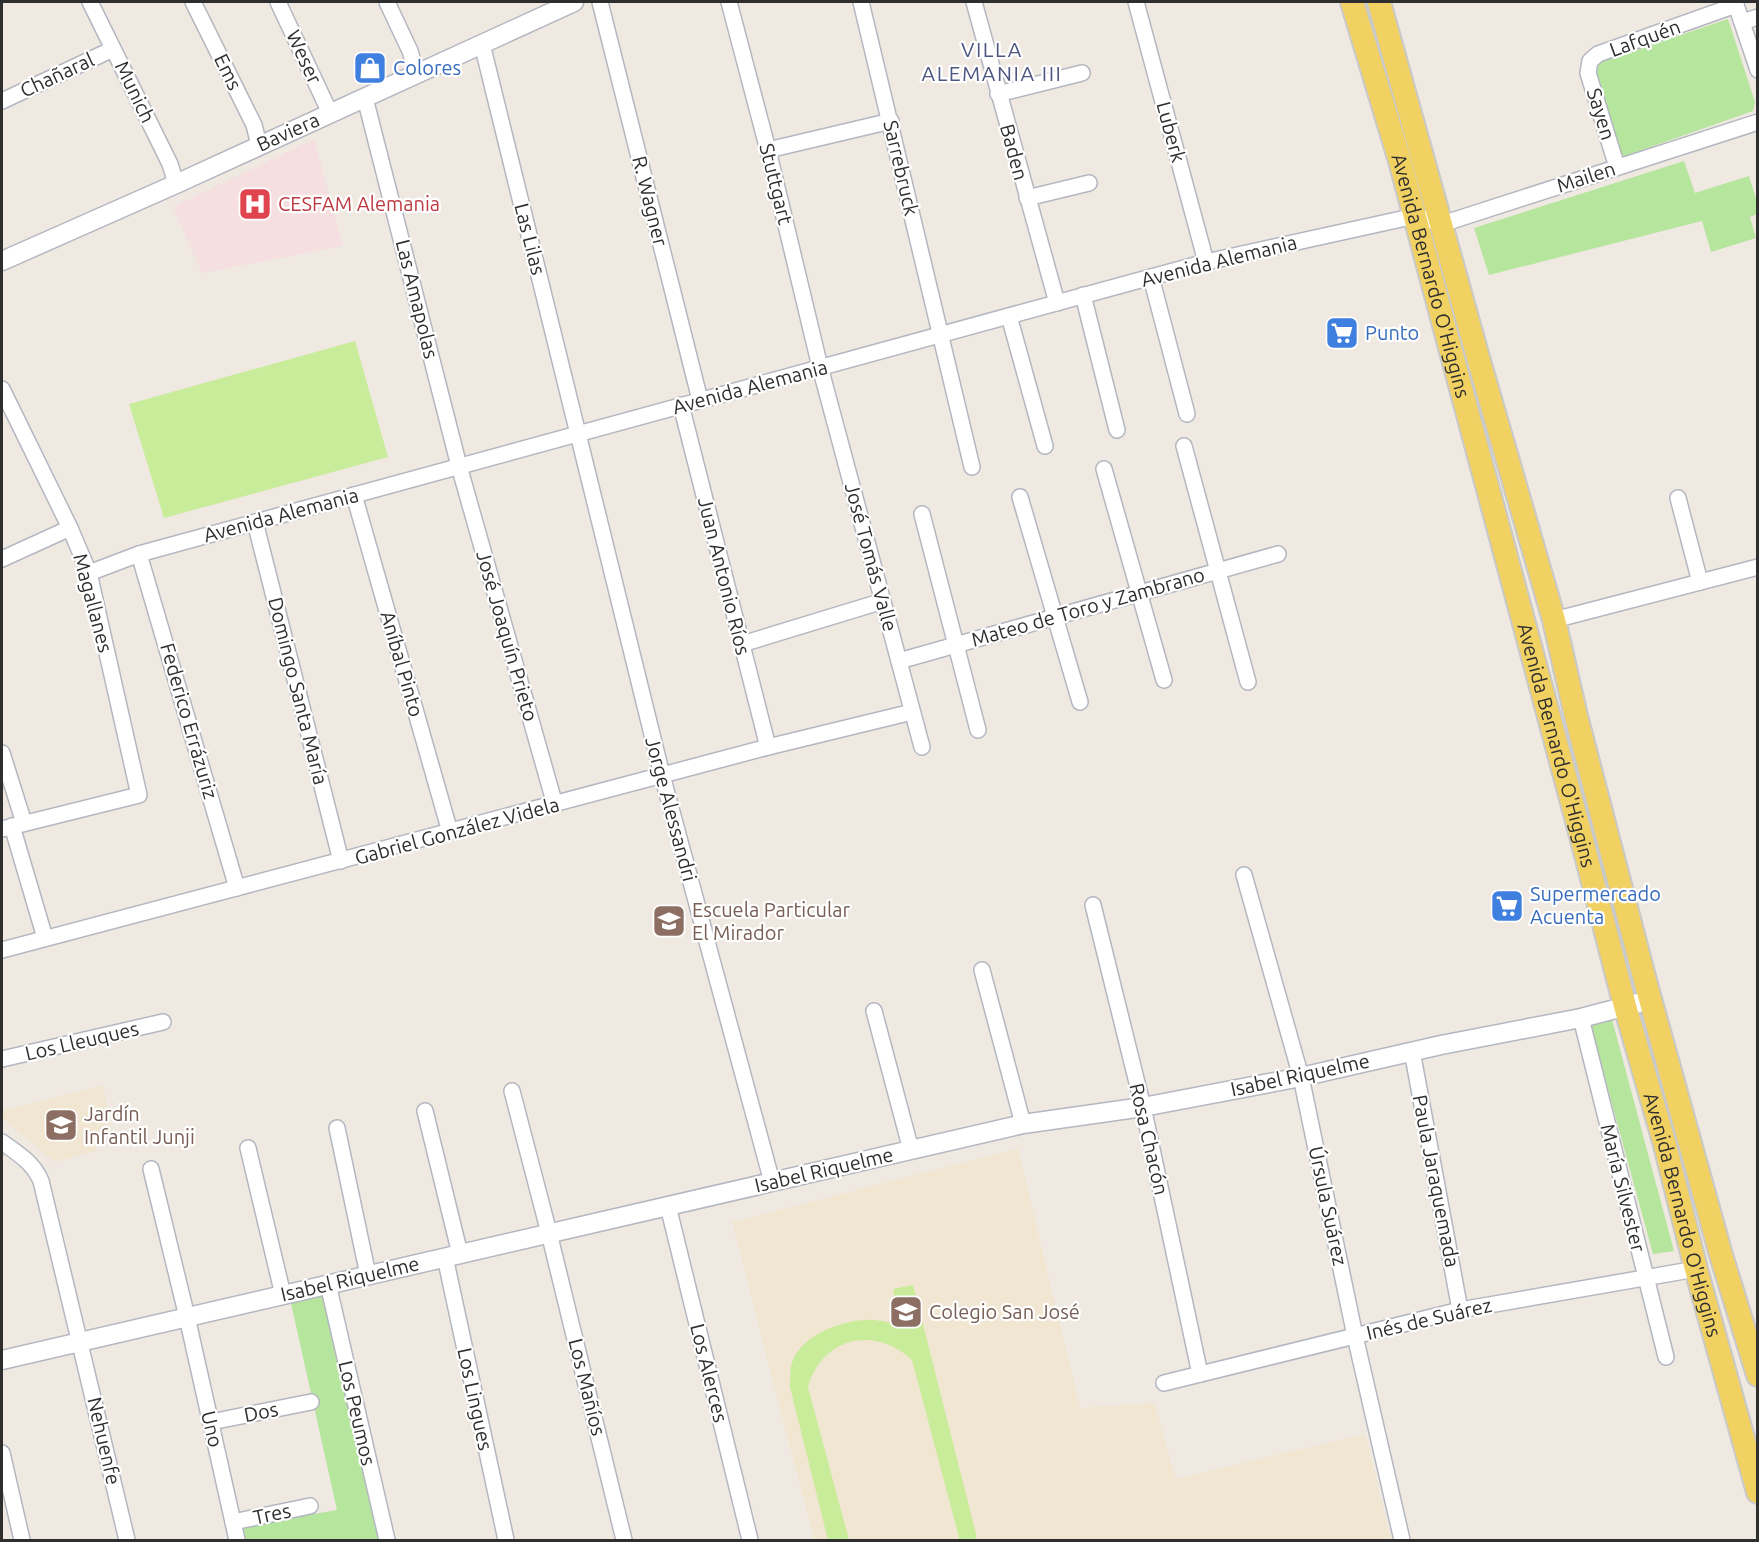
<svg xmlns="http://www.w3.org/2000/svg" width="1759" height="1542" viewBox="0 0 1759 1542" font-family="Ubuntu,sans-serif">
	<rect width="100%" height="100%" fill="#efe9e1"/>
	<g fill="#f0e6d1">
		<path d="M 103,1085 L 112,1133 L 96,1138 L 96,1151 L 55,1162 L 2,1118 L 2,1111 Z"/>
		<path d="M 1018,1149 L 1080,1408 L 1154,1403 L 1176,1479 L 1365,1434 L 1391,1540 L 814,1540 L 732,1222 Z"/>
	</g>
	<path fill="#f5dfe0" d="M 314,139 L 343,246 L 202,273 L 173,207 Z"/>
	<g fill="#b6e59e">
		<path d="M 1728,19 L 1755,102 L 1753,111 L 1622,157 L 1595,69 L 1601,62 Z"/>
		<path d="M 1684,161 L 1695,193 L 1749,176 L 1757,202 L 1757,214 L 1750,217 L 1756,238 L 1711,252 L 1702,221 L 1489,275 L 1474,228 Z"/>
		<path d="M 1610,1012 L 1674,1251 L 1653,1254 L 1588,1016 Z"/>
		<path d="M 325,1295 L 382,1540 L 244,1540 L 240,1525 L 312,1510 L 314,1514 L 337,1510 L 291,1303 Z"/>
	</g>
	<g fill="#c9ec9a">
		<path d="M 355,341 L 388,457 L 164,518 L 129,404 Z"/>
		<path d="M 913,1285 L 976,1534 L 976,1540 L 958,1540 L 959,1537 L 912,1360 C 875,1325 822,1337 808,1387 L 849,1540 L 828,1540 L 790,1387 C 790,1378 790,1368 793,1360 C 804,1333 848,1318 874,1320 C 884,1321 893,1323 902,1325 L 893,1289 Z"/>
	</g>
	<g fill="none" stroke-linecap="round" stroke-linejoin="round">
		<defs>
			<g id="minor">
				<path d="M 90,2 L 170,164 L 176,184"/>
				<path d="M 193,2 L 254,125 L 259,145"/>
				<path d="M 278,2 L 330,113"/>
				<path d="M 387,2 L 410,51 L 417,74"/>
				<path d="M 600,2 L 700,400"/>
				<path d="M 729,2 L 768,150 L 820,367 L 922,747"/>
				<path d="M 861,2 L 972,467"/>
				<path d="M 974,2 L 1057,303"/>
				<path d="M 1136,2 L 1206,262"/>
				<path d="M 1735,2 L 1758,70"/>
				<path d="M 1742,22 L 1758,17"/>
				<path d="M 482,44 L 662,775 L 772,1182"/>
				<path d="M 998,94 L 1082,73"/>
				<path d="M 365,98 L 459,466 L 555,805"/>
				<path d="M 2,101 L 113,49"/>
				<path d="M 768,150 L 891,121"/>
				<path d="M 1617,167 L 1588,73 L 1590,61 L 1598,54 L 1736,5"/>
				<path d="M 1027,198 L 1089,183"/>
				<path d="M 1151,277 L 1187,414"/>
				<path d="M 1083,295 L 1117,430"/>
				<path d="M 1009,316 L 1045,446"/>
				<path d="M 2,389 L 70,528 L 89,573 L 139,795 L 2,829"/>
				<path d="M 681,405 L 768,747"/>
				<path d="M 1184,446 L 1248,682"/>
				<path d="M 1104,469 L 1164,680"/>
				<path d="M 354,495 L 450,832"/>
				<path d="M 1020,497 L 1080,702"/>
				<path d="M 1678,498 L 1700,582"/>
				<path d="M 922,514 L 978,730"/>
				<path d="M 255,522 L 341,861"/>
				<path d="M 139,554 L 237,888"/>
				<path d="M 2,559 L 70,528"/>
				<path d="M 89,573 L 139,554 L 1206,262 L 1415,216 L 1442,224 L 1758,122"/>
				<path d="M 1554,620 L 1758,567"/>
				<path d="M 742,644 L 883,601"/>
				<path d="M 899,661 L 1278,554"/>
				<path d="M 2,753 L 24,823"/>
				<path d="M 12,826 L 45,938"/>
				<path d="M 1244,875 L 1301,1077 L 1355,1336 L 1402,1540"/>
				<path d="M 1093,905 L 1143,1107 L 1200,1374"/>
				<path d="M 2,950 L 768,747 L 912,712"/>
				<path d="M 982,970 L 1023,1124"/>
				<path d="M 874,1011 L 911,1150"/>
				<path d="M 1581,1018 L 1666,1357"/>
				<path d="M 1412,1051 L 1460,1310"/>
				<path d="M 2,1059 L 163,1022"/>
				<path d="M 512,1091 L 549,1233 L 624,1540"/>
				<path d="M 425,1111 L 460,1254"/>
				<path d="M 337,1128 L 368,1275"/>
				<path d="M 2,1142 C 17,1153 33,1162 41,1181 L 127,1540"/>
				<path d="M 248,1148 L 283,1295"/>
				<path d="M 151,1169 L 187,1317 L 237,1540"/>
				<path d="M 668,1206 L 750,1540"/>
				<path d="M 445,1257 L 506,1540"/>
				<path d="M 328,1284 L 387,1540"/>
				<path d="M 1164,1383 L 1460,1310 L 1696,1269"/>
				<path d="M 211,1422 L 311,1402"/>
				<path d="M 2,1453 L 22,1540"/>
				<path d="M 233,1522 L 310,1506"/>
			</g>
			<g id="tertiary">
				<path d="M 2,261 L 176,184 L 574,2"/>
				<path d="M 2,1360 L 1023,1124 L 1143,1107 L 1301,1077 L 1441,1045 L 1581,1018 L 1650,1000"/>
			</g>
			<g id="primary">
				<path id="s1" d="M 1352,2 L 1400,161 L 1581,836 L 1625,1006 L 1665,1145 L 1696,1269 L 1758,1492"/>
				<path d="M 1379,2 L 1479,361 L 1554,620 L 1576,716 L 1647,988 L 1721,1255 L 1758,1375"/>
			</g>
		</defs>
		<use href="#minor" stroke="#b4b7c1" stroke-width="18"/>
		<use href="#tertiary" stroke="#b4b7c1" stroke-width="21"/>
		<use href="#primary" stroke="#c9c9c9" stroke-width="26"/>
		<use href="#minor" stroke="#fff" stroke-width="15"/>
		<use href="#tertiary" stroke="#fff" stroke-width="18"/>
		<use href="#primary" stroke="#f2d163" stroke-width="22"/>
	</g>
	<defs>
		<symbol id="shop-square" viewBox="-11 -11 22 22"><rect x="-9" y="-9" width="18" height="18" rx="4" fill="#3f7fe0" stroke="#fff"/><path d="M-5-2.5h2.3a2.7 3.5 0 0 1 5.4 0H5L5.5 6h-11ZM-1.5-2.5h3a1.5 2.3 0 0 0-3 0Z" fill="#fff"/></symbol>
		<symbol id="hospital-square" viewBox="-11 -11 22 22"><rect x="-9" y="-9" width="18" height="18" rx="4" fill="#e0444e" stroke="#fff"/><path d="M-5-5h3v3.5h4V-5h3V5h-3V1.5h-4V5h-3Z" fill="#fff"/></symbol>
		<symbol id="supermarket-square" viewBox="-11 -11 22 22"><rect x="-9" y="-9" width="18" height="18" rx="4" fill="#3f7fe0" stroke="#fff"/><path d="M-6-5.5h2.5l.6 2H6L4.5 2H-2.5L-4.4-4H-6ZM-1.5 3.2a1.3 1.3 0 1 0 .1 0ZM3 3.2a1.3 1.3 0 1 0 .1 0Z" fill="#fff"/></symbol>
		<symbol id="school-square" viewBox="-11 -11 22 22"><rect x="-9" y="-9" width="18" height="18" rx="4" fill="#8d6e63" stroke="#fff"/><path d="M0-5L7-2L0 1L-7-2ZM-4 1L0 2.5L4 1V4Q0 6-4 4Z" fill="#fff"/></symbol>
	</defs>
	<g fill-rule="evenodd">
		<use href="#shop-square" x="351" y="49" width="38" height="38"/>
		<use href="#hospital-square" x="236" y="185" width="38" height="38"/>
		<use href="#supermarket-square" x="1323" y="314" width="38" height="38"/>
		<use href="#supermarket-square" x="1488" y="887" width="38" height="38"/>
		<use href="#school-square" x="650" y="902" width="38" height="38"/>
		<use href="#school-square" x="42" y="1106" width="38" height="38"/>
		<use href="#school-square" x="887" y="1293" width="38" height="38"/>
	</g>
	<g text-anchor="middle" stroke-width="4.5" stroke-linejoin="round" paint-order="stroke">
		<g font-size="20" fill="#2e2e2e" stroke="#fff">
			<text transform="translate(1645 38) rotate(-20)" y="7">Lafquén</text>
			<text transform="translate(304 57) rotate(65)" y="7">Weser</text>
			<text transform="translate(228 72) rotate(64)" y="7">Ems</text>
			<text transform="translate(57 75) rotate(-25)" y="7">Chañaral</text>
			<text transform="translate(135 92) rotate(64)" y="7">Munich</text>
			<text transform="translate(1601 114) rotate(73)" y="7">Sayen</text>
			<text transform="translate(288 132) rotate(-24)" y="7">Baviera</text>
			<text transform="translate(1171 132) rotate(75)" y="7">Luberk</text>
			<text transform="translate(1014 152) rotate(75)" y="7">Baden</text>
			<text transform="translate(901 168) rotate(77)" y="7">Sarrebruck</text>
			<text transform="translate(1586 177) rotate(-18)" y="7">Mailen</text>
			<text transform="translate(776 184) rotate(76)" y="7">Stuttgart</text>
			<text transform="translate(650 201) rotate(76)" y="7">R. Wagner</text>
			<text transform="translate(530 239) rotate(76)" y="7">Las Lilas</text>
			<text transform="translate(1219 261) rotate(-14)" y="7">Avenida Alemania</text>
			<text dy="7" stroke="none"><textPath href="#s1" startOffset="285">Avenida Bernardo O'Higgins</textPath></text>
			<text transform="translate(417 299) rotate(76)" y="7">Las Amapolas</text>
			<text transform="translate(750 387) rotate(-15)" y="7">Avenida Alemania</text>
			<text transform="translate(281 515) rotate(-15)" y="7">Avenida Alemania</text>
			<text transform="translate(871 557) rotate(75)" y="7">José Tomás Valle</text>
			<text transform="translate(724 576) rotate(76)" y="7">Juan Antonio Ríos</text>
			<text transform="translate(93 603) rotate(75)" y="7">Magallanes</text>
			<text transform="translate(1088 607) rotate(-16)" y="7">Mateo de Toro y Zambrano</text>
			<text transform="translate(507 636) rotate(74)" y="7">José Joaquín Prieto</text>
			<text transform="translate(402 664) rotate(74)" y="7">Aníbal Pinto</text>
			<text transform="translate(298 691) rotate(76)" y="7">Domingo Santa María</text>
			<text transform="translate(189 721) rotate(74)" y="7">Federico Errázuriz</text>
			<text dy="7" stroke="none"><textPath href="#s1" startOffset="771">Avenida Bernardo O'Higgins</textPath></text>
			<text transform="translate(671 809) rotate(75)" y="7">Jorge Alessandri</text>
			<text transform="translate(457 831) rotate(-15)" y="7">Gabriel González Videla</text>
			<text transform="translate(82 1041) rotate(-13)" y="7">Los Lleuques</text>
			<text transform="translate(1300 1075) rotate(-12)" y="7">Isabel Riquelme</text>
			<text transform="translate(1149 1139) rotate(77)" y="7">Rosa Chacón</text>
			<text transform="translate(824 1170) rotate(-13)" y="7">Isabel Riquelme</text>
			<text transform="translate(1436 1181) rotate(79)" y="7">Paula Jaraquemada</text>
			<text transform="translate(1623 1188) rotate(76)" y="7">María Silvester</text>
			<text transform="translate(1328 1206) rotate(78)" y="7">Úrsula Suárez</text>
			<text dy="7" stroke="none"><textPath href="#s1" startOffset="1257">Avenida Bernardo O'Higgins</textPath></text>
			<text transform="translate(350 1279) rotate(-13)" y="7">Isabel Riquelme</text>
			<text transform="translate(1429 1319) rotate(-13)" y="7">Inés de Suárez</text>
			<text transform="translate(709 1373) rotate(76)" y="7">Los Alerces</text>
			<text transform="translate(587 1387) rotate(76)" y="7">Los Mañíos</text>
			<text transform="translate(475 1399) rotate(78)" y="7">Los Lingues</text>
			<text transform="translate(261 1412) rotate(-11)" y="7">Dos</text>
			<text transform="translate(357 1413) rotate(77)" y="7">Los Peumos</text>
			<text transform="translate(212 1429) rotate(77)" y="7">Uno</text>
			<text transform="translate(104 1441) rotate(77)" y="7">Nehuenfe</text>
			<text transform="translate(272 1514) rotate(-12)" y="7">Tres</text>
		</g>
		<g font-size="20" fill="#366cbe" stroke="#fff" text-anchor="start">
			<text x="393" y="75">Colores</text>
			<text x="1365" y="340">Punto</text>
			<text x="1530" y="901">Supermercado<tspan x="1530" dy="23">Acuenta</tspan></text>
		</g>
		<g font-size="20" fill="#be3a42" stroke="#fff" text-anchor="start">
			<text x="278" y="211">CESFAM Alemania</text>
		</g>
		<g font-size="20" fill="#785e54" stroke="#fff" text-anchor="start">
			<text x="692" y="917">Escuela Particular<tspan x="692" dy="23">El Mirador</tspan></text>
			<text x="84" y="1121">Jardín<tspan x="84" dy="23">Infantil Junji</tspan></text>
			<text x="929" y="1319">Colegio San José</text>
		</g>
		<g font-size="21" letter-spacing="1.5" fill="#4d5680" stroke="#fff">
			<text x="992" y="57">VILLA<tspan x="992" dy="24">ALEMANIA III</tspan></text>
		</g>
	</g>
	<rect width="1759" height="1542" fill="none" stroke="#2e2e2e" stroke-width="6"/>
</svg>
